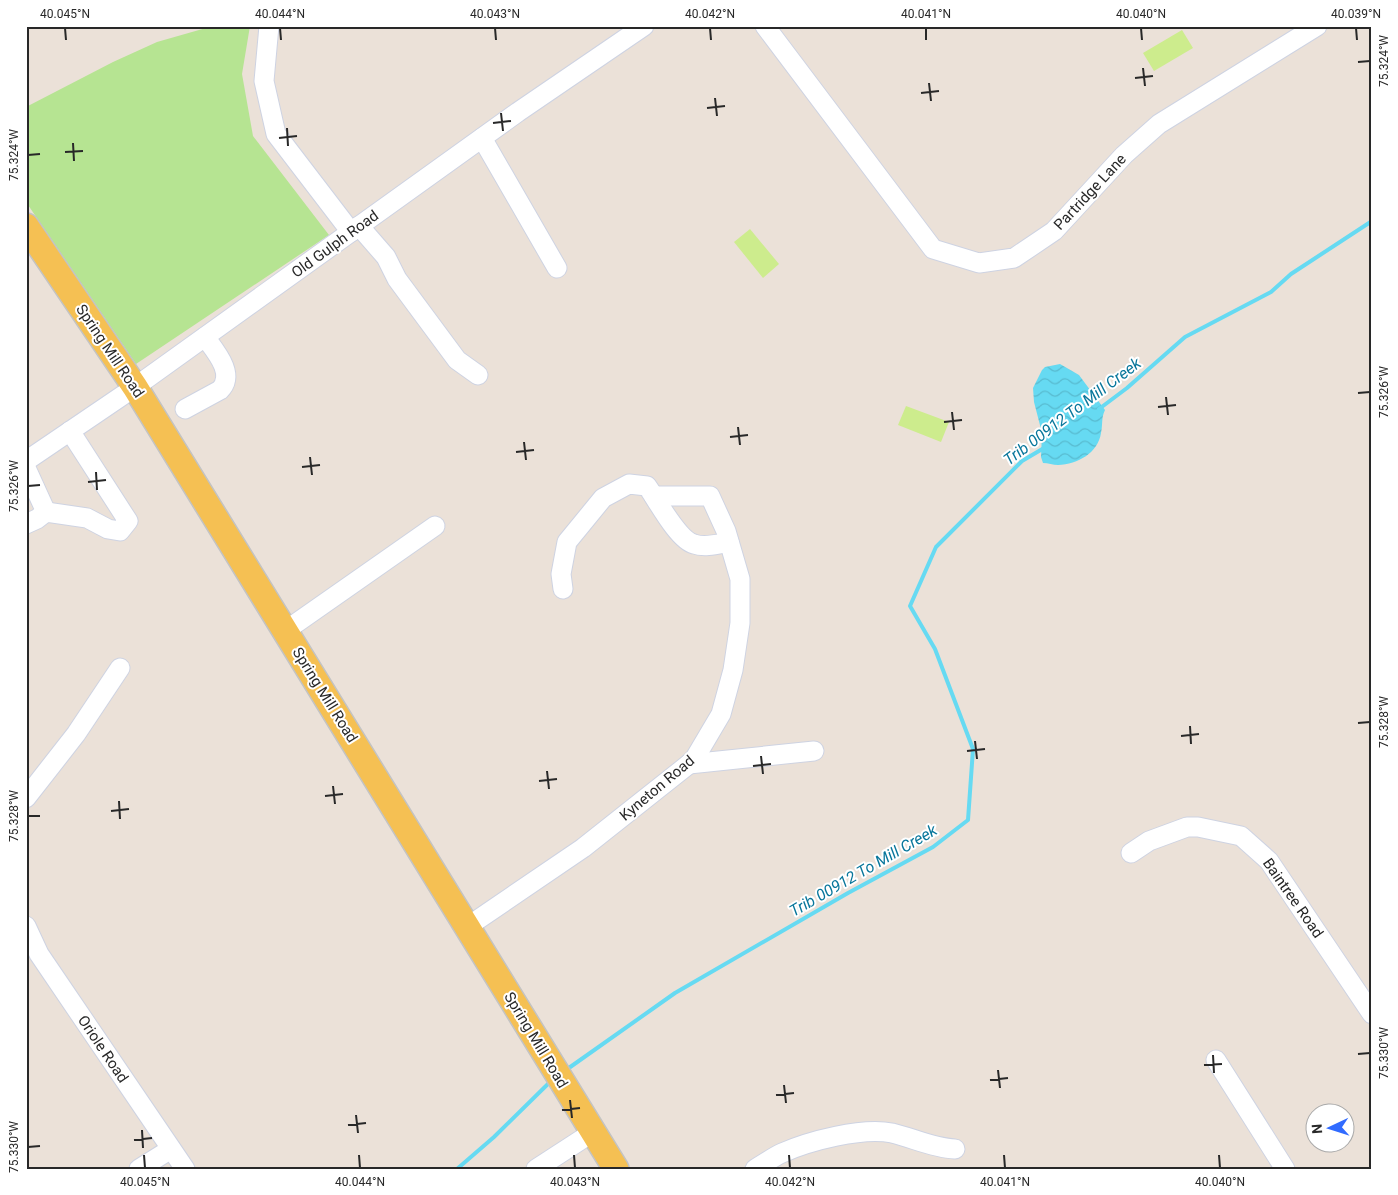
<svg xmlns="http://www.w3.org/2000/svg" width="1398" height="1195" viewBox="0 0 1398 1195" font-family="Roboto,sans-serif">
	<defs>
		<pattern id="water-waves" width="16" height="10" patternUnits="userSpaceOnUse" patternTransform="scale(1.25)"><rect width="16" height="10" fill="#66daf2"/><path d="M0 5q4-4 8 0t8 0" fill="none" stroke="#58bbd0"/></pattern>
	</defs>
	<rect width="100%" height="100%" fill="#ebe1d8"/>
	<path fill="#b6e492" d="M 213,26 L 250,26 L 242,74 L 253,136 L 329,235 L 136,364 L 26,202 L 26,107 L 113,62 L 157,42 Z"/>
	<g fill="#cdec8d">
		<path d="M 1182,30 L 1193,48 L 1154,71 L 1143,53 Z"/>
		<path d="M 750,229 L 779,264 L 763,278 L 734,242 Z"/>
		<path d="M 906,406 L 949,422 L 941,442 L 898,425 Z"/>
	</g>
	<path fill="url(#water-waves)" d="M 1060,364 L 1079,375 L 1105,410 C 1101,418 1103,424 1101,433 C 1098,453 1078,464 1058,465 C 1053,465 1048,463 1043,463 L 1041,457 L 1042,433 L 1034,402 L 1033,388 L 1042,370 L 1045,367 Z"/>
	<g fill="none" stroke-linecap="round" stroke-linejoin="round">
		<g stroke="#66daf2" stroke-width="4">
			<path d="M 1099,409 L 1127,388 L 1185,337 L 1271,292 L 1291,274 L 1372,221"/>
			<path d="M 566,1070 L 675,993 L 848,893 L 933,847 L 968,820 L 973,749 L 935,649 L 910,606 L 936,547 L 1022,461 L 1044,448"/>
			<path d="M 457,1169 L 494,1137 L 552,1080"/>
		</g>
		<defs>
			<g id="minor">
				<path d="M 269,26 L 264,81 L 276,134 L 351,232"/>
				<path d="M 765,26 L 933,249 L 979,263 L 1014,258 L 1054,231 L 1124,155 L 1159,124 L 1317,26"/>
				<path d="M 482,138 L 557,268"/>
				<path d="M 359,226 L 386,257 L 397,279 L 457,360 L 478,375"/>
				<path d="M 185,409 L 220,390 C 236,374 215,351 205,337"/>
				<path d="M 26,461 L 135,387 L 518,112 L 644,26"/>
				<path d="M 26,468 L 46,512"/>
				<path d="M 26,524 L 37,519 L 46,512 L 87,518 L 108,529 L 120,531 L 128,521 L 70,431"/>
				<path d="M 563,589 L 561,574 L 567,542 L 603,498 L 629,484 L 647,486 C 657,500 678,540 694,544 C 705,548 718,544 729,542"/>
				<path d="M 285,631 L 435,526"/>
				<path d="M 689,764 L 814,751"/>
				<path d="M 26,798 L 76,734 L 120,668"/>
				<path d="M 1131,853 L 1149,841 L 1187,827 L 1198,827 L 1241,836 L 1269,861 L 1372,1014"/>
				<path d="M 26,926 L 39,954 L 185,1169"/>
				<path d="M 467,927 L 583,848 L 689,764 L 695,758 L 721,714 L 733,670 L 740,623 L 740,579 L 726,531 L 710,496 L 654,496"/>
				<path d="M 1216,1060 L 1285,1169"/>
				<path d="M 139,1169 L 171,1149"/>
				<path d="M 536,1169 L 593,1132"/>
				<path d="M 755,1169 C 764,1164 773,1157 782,1153 C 809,1141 862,1127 892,1133 C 913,1138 933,1148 955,1149"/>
			</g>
			<path id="major" d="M 26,226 L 135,387 L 616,1169"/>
		</defs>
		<use href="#minor" stroke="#ced3e2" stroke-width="21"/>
		<use href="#major" stroke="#c3c3c3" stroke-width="28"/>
		<use href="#minor" stroke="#fff" stroke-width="19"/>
		<use href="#major" stroke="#f5c053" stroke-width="25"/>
	</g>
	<path fill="none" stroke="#282828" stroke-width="2" d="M 65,28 L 66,40M 280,28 L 281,40M 495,28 L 496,40M 710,28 L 711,40M 926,28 L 926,40M 1141,28 L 1142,40M 1356,28 L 1357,40M 1358,62 L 1370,61M 1143,68 L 1145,86M 1135,78 L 1153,76M 929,83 L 931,101M 921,93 L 939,91M 715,98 L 717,116M 707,108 L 725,106M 501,113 L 503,131M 493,123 L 511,121M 287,128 L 288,146M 279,138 L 297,136M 73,143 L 74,161M 65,152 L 83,151M 28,155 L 40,154M 1358,393 L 1370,392M 1166,397 L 1168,415M 1158,407 L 1176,405M 952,412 L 954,430M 944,422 L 962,420M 738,427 L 740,445M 730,437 L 748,435M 524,442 L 526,460M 516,452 L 534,450M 310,457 L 312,475M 302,467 L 320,465M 96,472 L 97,490M 88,482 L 106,480M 28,486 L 40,485M 1358,723 L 1370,722M 1190,726 L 1191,744M 1181,736 L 1199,734M 975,741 L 977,759M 967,751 L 985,749M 761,756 L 763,774M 753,766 L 771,764M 547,771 L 549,789M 539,781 L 557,779M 333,786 L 335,804M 325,796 L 343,794M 119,801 L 120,819M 111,811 L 129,809M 28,816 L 40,816M 1358,1054 L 1370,1053M 1213,1055 L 1214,1073M 1204,1065 L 1222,1064M 998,1070 L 1000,1088M 990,1080 L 1008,1078M 784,1085 L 786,1103M 776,1095 L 794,1093M 570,1100 L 572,1118M 562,1110 L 580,1108M 356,1115 L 358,1133M 348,1125 L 366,1123M 142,1130 L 143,1148M 134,1140 L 152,1138M 28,1147 L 40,1146M 144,1155 L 145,1168M 359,1155 L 360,1168M 574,1155 L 575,1168M 789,1155 L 790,1168M 1004,1155 L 1005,1168M 1219,1155 L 1220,1168"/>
	<g text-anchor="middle" stroke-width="4" stroke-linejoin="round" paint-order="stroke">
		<g font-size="15" fill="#282828" stroke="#fff">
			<text transform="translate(1090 192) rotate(-47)" y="5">Partridge Lane</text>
			<text transform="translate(335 244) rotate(-36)" y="5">Old Gulph Road</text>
			<text transform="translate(110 351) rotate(56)" y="5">Spring Mill Road</text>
			<text transform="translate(325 695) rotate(58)" y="5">Spring Mill Road</text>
			<text transform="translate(657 788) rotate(-40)" y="5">Kyneton Road</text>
			<text transform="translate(1293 898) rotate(55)" y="5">Baintree Road</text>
			<text transform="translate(536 1040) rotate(59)" y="5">Spring Mill Road</text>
			<text transform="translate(103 1049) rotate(56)" y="5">Oriole Road</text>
		</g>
		<g font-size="16" font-style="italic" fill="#08769b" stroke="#fff">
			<text transform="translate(1072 411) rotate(-37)" y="6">Trib 00912 To Mill Creek</text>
			<text transform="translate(863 870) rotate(-30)" y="6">Trib 00912 To Mill Creek</text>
		</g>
	</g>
	<rect width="1398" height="1195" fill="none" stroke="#ffffff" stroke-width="55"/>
	<g transform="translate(1330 1128) rotate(266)"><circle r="24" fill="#ffffff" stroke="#a9a9a9"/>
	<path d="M0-4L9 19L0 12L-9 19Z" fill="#316bff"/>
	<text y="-8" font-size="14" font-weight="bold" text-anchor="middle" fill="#282828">N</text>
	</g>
	<rect x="28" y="28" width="1342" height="1140" fill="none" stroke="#282828" stroke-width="2"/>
	<g font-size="12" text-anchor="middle" fill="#282828">
		<text x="65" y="18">40.045°N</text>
		<text x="280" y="18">40.044°N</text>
		<text x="495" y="18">40.043°N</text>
		<text x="710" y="18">40.042°N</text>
		<text x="926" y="18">40.041°N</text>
		<text x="1141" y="18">40.040°N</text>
		<text x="1356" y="18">40.039°N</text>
		<text transform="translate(1384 61) rotate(-90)" y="4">75.324°W</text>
		<text transform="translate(14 155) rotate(-90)" y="4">75.324°W</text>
		<text transform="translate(1384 392) rotate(-90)" y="4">75.326°W</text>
		<text transform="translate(14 486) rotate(-90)" y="4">75.326°W</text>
		<text transform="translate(1384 722) rotate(-90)" y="4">75.328°W</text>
		<text transform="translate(14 816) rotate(-90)" y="4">75.328°W</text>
		<text transform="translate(1384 1053) rotate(-90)" y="4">75.330°W</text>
		<text transform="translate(14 1147) rotate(-90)" y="4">75.330°W</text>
		<text x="145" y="1186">40.045°N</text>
		<text x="360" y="1186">40.044°N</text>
		<text x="575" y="1186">40.043°N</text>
		<text x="790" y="1186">40.042°N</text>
		<text x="1005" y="1186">40.041°N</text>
		<text x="1220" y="1186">40.040°N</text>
	</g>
</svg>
